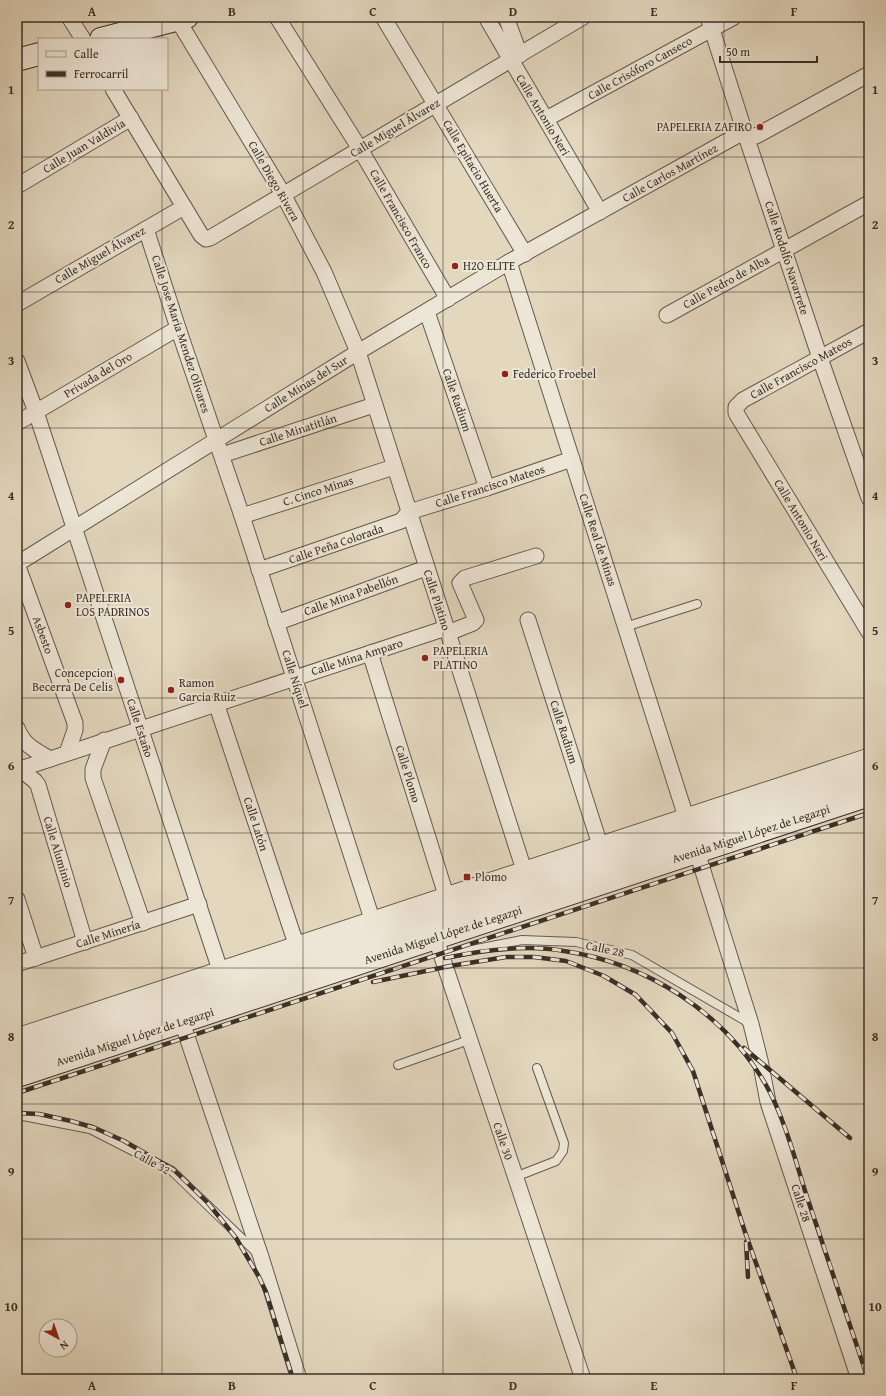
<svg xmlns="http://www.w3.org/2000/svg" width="886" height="1396" viewBox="0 0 886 1396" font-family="'Gentium Book Plus',serif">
	<rect width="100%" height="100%" fill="#e3d7be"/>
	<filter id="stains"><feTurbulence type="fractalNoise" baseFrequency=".005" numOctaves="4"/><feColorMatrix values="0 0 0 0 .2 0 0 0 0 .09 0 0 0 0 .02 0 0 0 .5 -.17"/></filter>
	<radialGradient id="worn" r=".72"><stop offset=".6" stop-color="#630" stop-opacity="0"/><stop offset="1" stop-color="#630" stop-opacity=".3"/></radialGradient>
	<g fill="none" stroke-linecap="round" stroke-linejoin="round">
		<defs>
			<g id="lane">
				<path d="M 625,627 L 697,604"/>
				<path d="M 441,956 L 522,940 L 576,942 L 632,955 L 751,1024"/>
				<path d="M 398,1065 L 469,1040"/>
				<path d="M 17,1117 L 23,1116 L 90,1129 L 172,1171 L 256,1252"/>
				<path d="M 515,1177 L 556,1161 L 563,1151 L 564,1143 L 537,1068"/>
			</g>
			<g id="street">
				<path d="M 69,17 L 83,39"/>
				<path d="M 176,17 L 283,194 L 324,272 L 358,352 L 524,870"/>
				<path d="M 277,17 L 360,149 L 448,299"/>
				<path d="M 383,17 L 525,254"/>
				<path d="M 486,17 L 600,212"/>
				<path d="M 506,17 L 520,55"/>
				<path d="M 708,17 L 746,136 L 820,358 L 869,498"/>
				<path d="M 113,89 L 201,235 L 206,239 L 210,238 L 583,17"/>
				<path d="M 546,119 L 734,17"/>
				<path d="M 17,186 L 131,118"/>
				<path d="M 146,229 L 178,328 L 242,516 L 372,919"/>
				<path d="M 509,262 L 686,817 L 751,1024 L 760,1060 L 768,1102 L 859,1379"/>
				<path d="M 17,304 L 184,207"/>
				<path d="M 427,312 L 487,488"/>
				<path d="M 667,315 L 869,203"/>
				<path d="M 869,331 L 743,400 L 736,407 L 736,413 L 869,632"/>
				<path d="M 17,361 L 36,412 L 223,979"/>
				<path d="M 17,423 L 178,328"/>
				<path d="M 222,455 L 374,405"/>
				<path d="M 242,516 L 394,467"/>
				<path d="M 17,564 L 358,352 L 509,262 L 738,135 L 756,136 L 869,74"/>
				<path d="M 17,564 L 75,723 L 75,730 L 67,753"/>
				<path d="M 259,570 L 401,521 L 409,512 L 487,488 L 572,459"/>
				<path d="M 528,620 L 600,845"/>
				<path d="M 276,623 L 426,568"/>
				<path d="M 448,633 L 473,623 L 476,620 L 460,583 L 465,578 L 536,556"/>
				<path d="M 370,653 L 446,895"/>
				<path d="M 216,703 L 296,944"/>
				<path d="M 17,728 C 24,746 34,749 50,759"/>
				<path d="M 104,740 L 93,769 L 93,778 L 143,923"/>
				<path d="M 20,769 L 35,781 L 38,785 L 85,942"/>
				<path d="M 17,770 L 446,628"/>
				<path d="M 17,899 L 36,958"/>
				<path d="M 433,930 L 583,1379"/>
				<path d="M 17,964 L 199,904"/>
				<path d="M 179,1013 L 261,1257 L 299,1379"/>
				<path d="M 17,1036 L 869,756"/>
			</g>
			<g id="secondary">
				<path d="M 101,39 L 187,17"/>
				<path d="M 17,60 L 39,54"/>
				<path d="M 17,1054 L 869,773"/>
				<path d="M 17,1076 L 869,795"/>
			</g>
		</defs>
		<use href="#lane" stroke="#645a4e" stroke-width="10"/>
		<use href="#street" stroke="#645a4e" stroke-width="17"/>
		<use href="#secondary" stroke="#3a3028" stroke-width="24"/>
		<use href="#lane" stroke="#ede5d5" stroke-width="8"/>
		<use href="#street" stroke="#ede5d5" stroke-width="15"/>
		<use href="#secondary" stroke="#ede5d5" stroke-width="22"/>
		<defs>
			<g id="rail">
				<path d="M 445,958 C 483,950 525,944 564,951 C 646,963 724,1012 766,1085 C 784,1117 795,1159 806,1194 C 827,1255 847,1317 868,1379"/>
				<path d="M 373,982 L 450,966 L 506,957 L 534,957 L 566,961 L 604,976 L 636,995 L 672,1033 L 693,1071 L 745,1232 L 797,1379"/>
				<path d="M 744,1048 L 850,1138"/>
				<path d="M 17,1093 L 869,813"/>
				<path d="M 17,1113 L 39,1114 L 71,1121 L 95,1128 L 124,1141 L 174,1170 L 208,1203 L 236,1238 L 259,1277 L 266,1292 L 293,1379"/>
				<path d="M 746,1242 L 748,1277"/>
			</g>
		</defs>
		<use href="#rail" stroke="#3a3028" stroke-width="4.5"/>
		<use href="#rail" stroke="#ede5d5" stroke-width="3" stroke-dasharray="9" stroke-linecap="butt"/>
	</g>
	<path fill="none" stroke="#3a3028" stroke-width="1" stroke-opacity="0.55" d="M 162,17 L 162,39M 303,17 L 303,1379M 443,17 L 443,1379M 583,17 L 583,1379M 724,17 L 724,1379M 162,89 L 162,1379M 17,157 L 869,157M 17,292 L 869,292M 17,428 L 869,428M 17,563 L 869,563M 17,698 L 869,698M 17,833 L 869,833M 17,968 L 869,968M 17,1104 L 869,1104M 17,1239 L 869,1239"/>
	<g fill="#8f2418" stroke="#ede5d5" stroke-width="1.5">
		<circle cx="760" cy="127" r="4"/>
		<circle cx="455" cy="266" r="4"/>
		<circle cx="505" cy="374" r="4"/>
		<circle cx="68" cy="605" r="4"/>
		<circle cx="425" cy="658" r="4"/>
		<circle cx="121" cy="680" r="4"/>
		<circle cx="171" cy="690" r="4"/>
		<rect x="463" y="873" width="8" height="8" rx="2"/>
	</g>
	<g text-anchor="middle" stroke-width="4" stroke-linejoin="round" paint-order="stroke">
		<g font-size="12" fill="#3a3028" stroke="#ede5d5">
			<text transform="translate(640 68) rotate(-29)" y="4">Calle Crisóforo Canseco</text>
			<text transform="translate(543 115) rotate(59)" y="4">Calle Antonio Neri</text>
			<text transform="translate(395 128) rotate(-31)" y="4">Calle Miguel Álvarez</text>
			<text transform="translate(84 146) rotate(-31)" y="4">Calle Juan Valdivia</text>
			<text transform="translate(473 166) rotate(59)" y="4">Calle Epitacio Huerta</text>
			<text transform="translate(670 173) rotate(-29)" y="4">Calle Carlos Martínez</text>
			<text transform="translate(274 181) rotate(60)" y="4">Calle Diego Rivera</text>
			<text transform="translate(401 219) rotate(60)" y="4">Calle Francisco Franco</text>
			<text transform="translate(100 255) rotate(-30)" y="4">Calle Miguel Álvarez</text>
			<text transform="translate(787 258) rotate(72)" y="4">Calle Rodolfo Navarrete</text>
			<text transform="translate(726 282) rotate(-29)" y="4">Calle Pedro de Alba</text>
			<text transform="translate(181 334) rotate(72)" y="4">Calle Jose Maria Mendez Olivares</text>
			<text transform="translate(801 368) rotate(-29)" y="4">Calle Francisco Mateos</text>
			<text transform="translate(98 375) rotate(-31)" y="4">Privada del Oro</text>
			<text transform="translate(306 384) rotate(-32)" y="4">Calle Minas del Sur</text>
			<text transform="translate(457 400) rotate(71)" y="4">Calle Radium</text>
			<text transform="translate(298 430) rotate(-18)" y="4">Calle Minatitlán</text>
			<text transform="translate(490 486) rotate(-18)" y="4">Calle Francisco Mateos</text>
			<text transform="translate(318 491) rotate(-18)" y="4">C. Cinco Minas</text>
			<text transform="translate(801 520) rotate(59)" y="4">Calle Antonio Neri</text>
			<text transform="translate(598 540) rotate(72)" y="4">Calle Real de Minas</text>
			<text transform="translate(336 544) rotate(-19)" y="4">Calle Peña Colorada</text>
			<text transform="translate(351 595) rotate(-20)" y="4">Calle Mina Pabellón</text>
			<text transform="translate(437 600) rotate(72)" y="4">Calle Platino</text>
			<text transform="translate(43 635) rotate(70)" y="4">Asbesto</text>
			<text transform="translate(357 657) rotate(-18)" y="4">Calle Mina Amparo</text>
			<text transform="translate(295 679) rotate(72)" y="4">Calle Níquel</text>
			<text transform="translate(140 728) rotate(72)" y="4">Calle Estaño</text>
			<text transform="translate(564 732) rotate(72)" y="4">Calle Radium</text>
			<text transform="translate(408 774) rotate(73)" y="4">Calle Plomo</text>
			<text transform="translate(256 824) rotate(72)" y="4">Calle Latón</text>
			<text transform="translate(751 834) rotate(-18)" y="4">Avenida Miguel López de Legazpi</text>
			<text transform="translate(58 852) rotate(73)" y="4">Calle Aluminio</text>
			<text transform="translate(108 934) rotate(-18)" y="4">Calle Minería</text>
			<text transform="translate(443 935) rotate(-18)" y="4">Avenida Miguel López de Legazpi</text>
			<text transform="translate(605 949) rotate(12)" y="4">Calle 28</text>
			<text transform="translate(135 1037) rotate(-18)" y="4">Avenida Miguel López de Legazpi</text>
			<text transform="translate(503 1141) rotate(71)" y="4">Calle 30</text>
			<text transform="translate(152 1162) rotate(29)" y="4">Calle 32</text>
			<text transform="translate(801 1203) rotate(72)" y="4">Calle 28</text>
		</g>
		<g font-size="12" fill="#3a3028" stroke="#ede5d5" text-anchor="start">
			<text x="752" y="131" text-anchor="end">PAPELERIA ZAFIRO</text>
			<text x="463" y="270">H2O ELITE</text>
			<text x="513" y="378">Federico Froebel</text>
			<text x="76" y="602">PAPELERIA<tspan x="76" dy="14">LOS PADRINOS</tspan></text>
			<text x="433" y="655">PAPELERIA<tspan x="433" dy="14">PLATINO</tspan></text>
			<text x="113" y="677" text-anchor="end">Concepcion<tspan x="113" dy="14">Becerra De Celis</tspan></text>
			<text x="179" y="687">Ramon<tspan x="179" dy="14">Garcia Ruiz</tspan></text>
			<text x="475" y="881">Plomo</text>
		</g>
	</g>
	<rect width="886" height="1396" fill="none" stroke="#e3d7be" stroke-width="44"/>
	<rect x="38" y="38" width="130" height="52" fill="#ede5d5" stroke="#a59d90"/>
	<rect x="46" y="51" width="20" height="6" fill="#ede5d5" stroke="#a59d90"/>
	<text x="74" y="58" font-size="12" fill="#3a3028">Calle</text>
	<rect x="46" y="71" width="20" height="6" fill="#3a3028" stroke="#a59d90"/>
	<text x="74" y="78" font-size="12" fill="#3a3028">Ferrocarril</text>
	<g transform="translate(58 1338) rotate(140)"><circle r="19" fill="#ede5d5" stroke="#a59d90"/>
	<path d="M0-3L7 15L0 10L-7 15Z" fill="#8f2418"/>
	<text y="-6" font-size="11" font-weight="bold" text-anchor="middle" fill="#3a3028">N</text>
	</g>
	<path d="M720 56v6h97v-6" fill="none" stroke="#3a3028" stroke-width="2"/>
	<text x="726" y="56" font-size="12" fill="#3a3028" stroke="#ede5d5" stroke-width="3" paint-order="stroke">50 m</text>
	<rect x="22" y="22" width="842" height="1352" fill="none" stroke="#3a3028" stroke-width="1.5"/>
	<g font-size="13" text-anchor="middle" font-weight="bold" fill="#3a3028">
		<text x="92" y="16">A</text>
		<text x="232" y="16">B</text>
		<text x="373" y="16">C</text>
		<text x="513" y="16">D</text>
		<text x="654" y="16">E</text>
		<text x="794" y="16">F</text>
		<text x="11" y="94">1</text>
		<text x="875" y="94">1</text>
		<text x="11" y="229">2</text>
		<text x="875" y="229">2</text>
		<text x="11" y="365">3</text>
		<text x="875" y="365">3</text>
		<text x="11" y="500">4</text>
		<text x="875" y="500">4</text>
		<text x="11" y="635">5</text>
		<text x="875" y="635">5</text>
		<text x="11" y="770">6</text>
		<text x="875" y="770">6</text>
		<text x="11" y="905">7</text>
		<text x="875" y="905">7</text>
		<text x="11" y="1041">8</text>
		<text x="875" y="1041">8</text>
		<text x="11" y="1176">9</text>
		<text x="875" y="1176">9</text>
		<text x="11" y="1311">10</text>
		<text x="875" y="1311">10</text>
		<text x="92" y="1390">A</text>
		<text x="232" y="1390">B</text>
		<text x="373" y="1390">C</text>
		<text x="513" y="1390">D</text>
		<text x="654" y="1390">E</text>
		<text x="794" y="1390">F</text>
	</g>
	<rect width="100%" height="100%" filter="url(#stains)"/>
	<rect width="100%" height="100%" fill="url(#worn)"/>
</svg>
